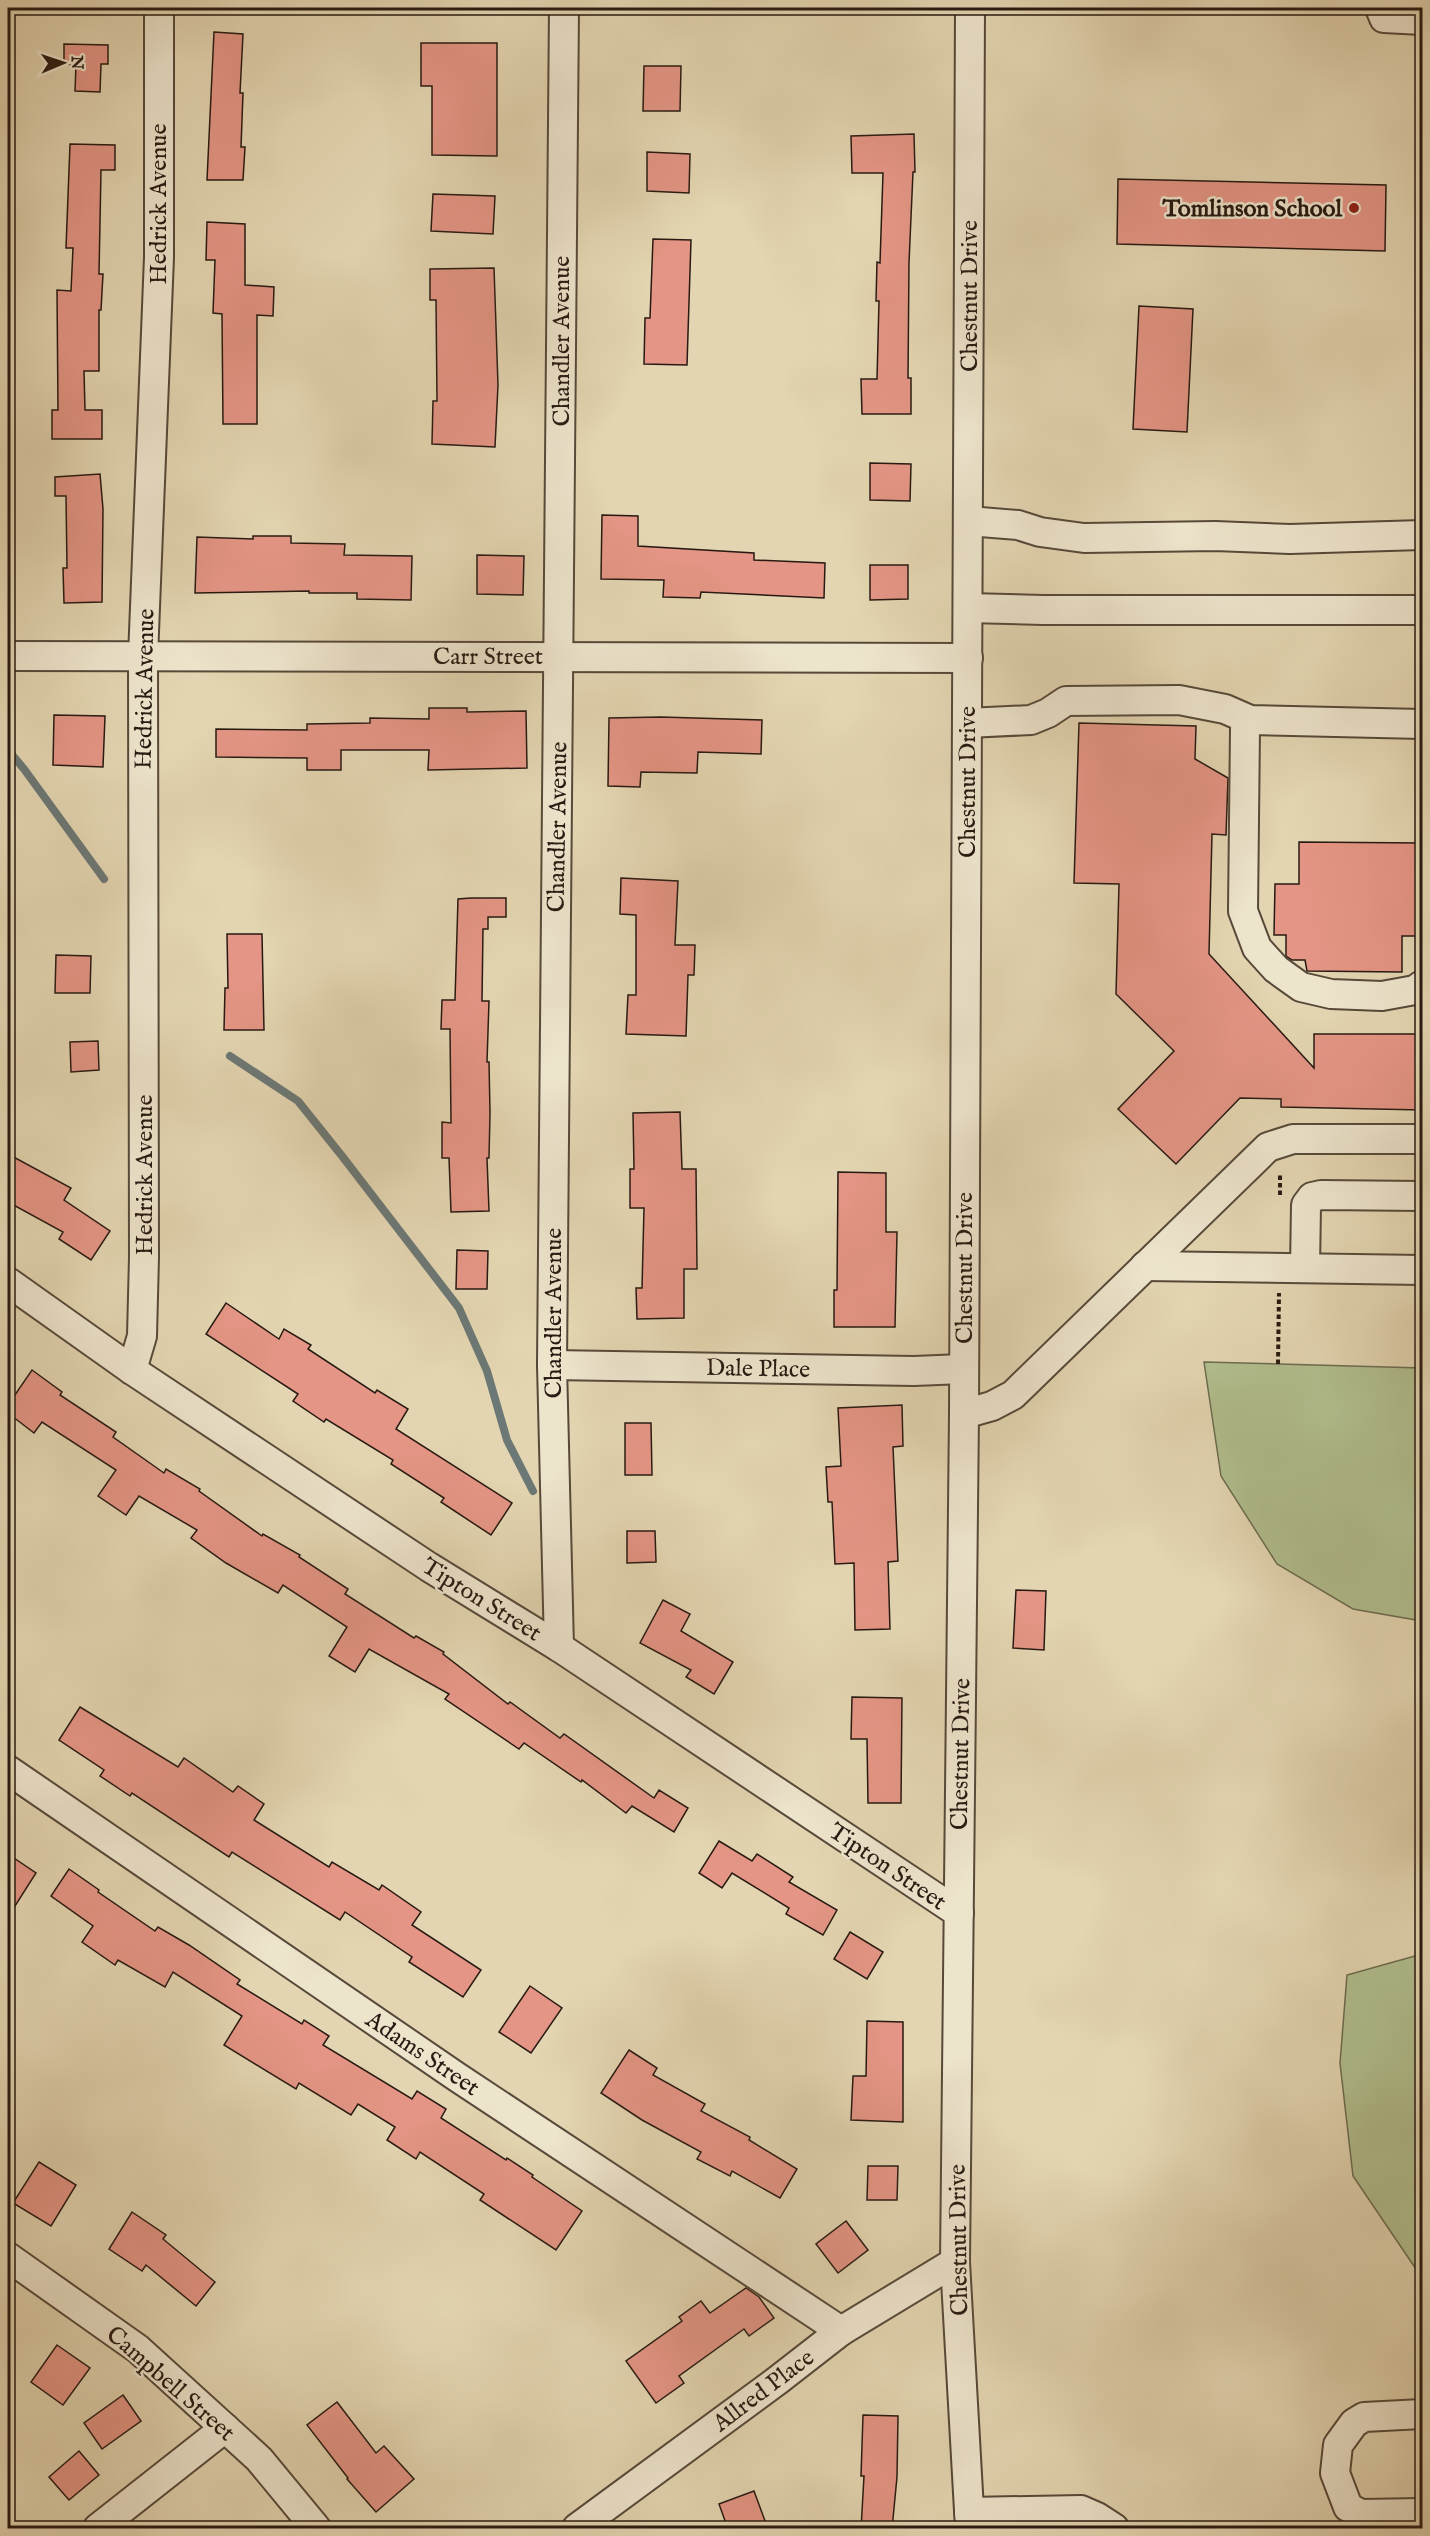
<svg xmlns="http://www.w3.org/2000/svg" width="1430" height="2536" viewBox="0 0 1430 2536" font-family="'IM FELL English',serif">
	<rect width="100%" height="100%" fill="#e3d5b1"/>
	<filter id="stains"><feTurbulence type="fractalNoise" baseFrequency=".00333" numOctaves="4"/><feColorMatrix values="0 0 0 0 .2 0 0 0 0 .09 0 0 0 0 .02 0 0 0 .5 -.17"/></filter>
	<radialGradient id="worn" r=".72"><stop offset=".6" stop-color="#630" stop-opacity="0"/><stop offset="1" stop-color="#630" stop-opacity=".3"/></radialGradient>
	<g fill="#b1be8e" stroke="#6c6c50" stroke-width="1.5">
		<path d="M 1204,1362 L 1422,1368 L 1422,1621 L 1353,1609 L 1277,1564 L 1221,1476 Z"/>
		<path d="M 1422,1954 L 1422,2278 L 1353,2176 L 1340,2063 L 1347,1975 Z"/>
	</g>
	<g fill="none" stroke-linecap="round" stroke-linejoin="round">
		<g stroke="#6c7875" stroke-width="8">
			<path d="M 8,750 L 24,769 L 104,879"/>
			<path d="M 230,1056 L 298,1101 L 342,1156 L 459,1308 L 487,1371 L 507,1440 L 533,1491"/>
		</g>
	</g>
	<g fill="#e49585" stroke="#281a12" stroke-width="1.5">
		<path d="M 214,32 L 243,34 L 240,93 L 243,93 L 241,147 L 245,147 L 243,180 L 207,180 Z"/>
		<path d="M 421,43 L 497,43 L 497,156 L 432,155 L 432,86 L 421,86 Z"/>
		<path d="M 64,44 L 108,45 L 108,64 L 101,64 L 100,92 L 75,91 L 76,65 L 64,64 Z"/>
		<path d="M 644,66 L 681,66 L 680,111 L 643,111 Z"/>
		<path d="M 914,134 L 915,172 L 913,172 L 909,263 L 908,378 L 911,378 L 911,414 L 862,414 L 861,379 L 877,379 L 879,301 L 876,301 L 877,262 L 880,263 L 883,173 L 852,173 L 851,136 Z"/>
		<path d="M 70,144 L 115,145 L 115,170 L 101,170 L 99,274 L 103,274 L 101,310 L 99,310 L 99,371 L 84,371 L 85,410 L 102,410 L 102,439 L 52,439 L 52,410 L 58,410 L 57,290 L 71,291 L 73,248 L 66,248 Z"/>
		<path d="M 647,152 L 690,154 L 689,193 L 647,191 Z"/>
		<path d="M 1118,179 L 1386,185 L 1385,251 L 1117,244 Z"/>
		<path d="M 433,194 L 495,196 L 493,234 L 431,231 Z"/>
		<path d="M 207,222 L 245,224 L 245,285 L 274,287 L 273,316 L 257,315 L 257,424 L 223,424 L 222,314 L 213,313 L 215,260 L 206,260 Z"/>
		<path d="M 653,239 L 691,240 L 687,365 L 644,364 L 645,318 L 650,318 Z"/>
		<path d="M 494,268 L 498,385 L 495,447 L 432,444 L 433,401 L 437,401 L 436,300 L 430,300 L 430,269 Z"/>
		<path d="M 1139,306 L 1193,309 L 1187,432 L 1133,429 Z"/>
		<path d="M 870,463 L 911,464 L 910,501 L 870,500 Z"/>
		<path d="M 100,474 L 103,509 L 102,602 L 64,603 L 63,568 L 67,568 L 66,496 L 55,496 L 55,477 Z"/>
		<path d="M 602,515 L 638,516 L 638,546 L 754,553 L 754,560 L 825,563 L 824,598 L 701,592 L 700,598 L 663,597 L 664,580 L 601,579 Z"/>
		<path d="M 253,536 L 291,536 L 291,543 L 345,544 L 344,555 L 412,556 L 411,600 L 357,599 L 357,593 L 309,593 L 309,591 L 195,593 L 197,537 L 253,539 Z"/>
		<path d="M 477,555 L 524,556 L 523,595 L 477,594 Z"/>
		<path d="M 870,565 L 908,565 L 908,599 L 870,600 Z"/>
		<path d="M 429,708 L 467,708 L 467,712 L 526,711 L 527,768 L 428,770 L 429,750 L 341,750 L 341,770 L 307,770 L 307,758 L 216,757 L 216,729 L 307,730 L 307,724 L 370,723 L 370,718 L 429,719 Z"/>
		<path d="M 54,715 L 105,716 L 103,767 L 53,765 Z"/>
		<path d="M 661,717 L 762,720 L 761,754 L 698,752 L 697,773 L 641,772 L 640,787 L 608,786 L 609,718 Z"/>
		<path d="M 1079,723 L 1196,726 L 1195,759 L 1228,778 L 1226,835 L 1212,834 L 1209,954 L 1314,1068 L 1314,1034 L 1422,1034 L 1422,1110 L 1281,1107 L 1281,1099 L 1240,1098 L 1176,1164 L 1118,1109 L 1174,1051 L 1116,994 L 1119,884 L 1074,883 Z"/>
		<path d="M 1299,842 L 1422,843 L 1422,936 L 1402,936 L 1402,972 L 1307,971 L 1305,960 L 1292,960 L 1286,956 L 1286,935 L 1274,935 L 1275,884 L 1299,884 Z"/>
		<path d="M 621,878 L 678,881 L 675,945 L 695,945 L 694,975 L 688,975 L 686,1036 L 626,1034 L 628,995 L 636,995 L 636,915 L 620,914 Z"/>
		<path d="M 471,898 L 506,898 L 506,917 L 488,917 L 488,929 L 483,929 L 482,1001 L 489,1001 L 487,1062 L 489,1062 L 490,1113 L 489,1158 L 487,1158 L 489,1211 L 451,1212 L 449,1158 L 442,1158 L 442,1122 L 451,1123 L 450,1029 L 441,1029 L 442,1000 L 455,1000 L 458,899 Z"/>
		<path d="M 227,934 L 262,934 L 264,1030 L 224,1030 L 225,988 L 228,988 Z"/>
		<path d="M 56,955 L 91,956 L 90,993 L 55,993 Z"/>
		<path d="M 98,1041 L 99,1070 L 71,1072 L 70,1042 Z"/>
		<path d="M 680,1112 L 682,1169 L 696,1169 L 697,1269 L 684,1269 L 684,1318 L 637,1319 L 636,1288 L 642,1288 L 644,1208 L 630,1208 L 630,1169 L 634,1169 L 633,1113 Z"/>
		<path d="M 8,1154 L 71,1188 L 64,1200 L 110,1231 L 91,1260 L 59,1239 L 63,1232 L 8,1202 Z"/>
		<path d="M 838,1172 L 886,1173 L 886,1232 L 897,1232 L 895,1327 L 834,1327 L 834,1290 L 837,1290 Z"/>
		<path d="M 457,1250 L 488,1251 L 487,1289 L 456,1289 Z"/>
		<path d="M 226,1303 L 279,1339 L 284,1329 L 311,1345 L 308,1349 L 375,1393 L 377,1390 L 408,1409 L 396,1429 L 512,1503 L 491,1535 L 441,1502 L 444,1498 L 391,1464 L 393,1460 L 326,1419 L 324,1422 L 293,1401 L 298,1394 L 206,1334 Z"/>
		<path d="M 32,1370 L 62,1392 L 60,1395 L 116,1432 L 113,1437 L 164,1473 L 166,1469 L 200,1489 L 199,1491 L 262,1536 L 263,1534 L 300,1555 L 299,1557 L 348,1589 L 345,1594 L 414,1638 L 416,1636 L 444,1652 L 443,1654 L 508,1704 L 510,1702 L 560,1738 L 564,1734 L 654,1798 L 659,1790 L 688,1808 L 674,1832 L 632,1806 L 626,1813 L 582,1780 L 581,1782 L 524,1743 L 519,1749 L 445,1699 L 449,1694 L 369,1649 L 355,1672 L 329,1656 L 347,1627 L 283,1585 L 278,1593 L 226,1563 L 191,1538 L 197,1530 L 139,1496 L 126,1515 L 98,1496 L 116,1470 L 42,1422 L 34,1433 L 8,1413 L 8,1405 Z"/>
		<path d="M 902,1405 L 903,1446 L 893,1447 L 898,1561 L 888,1562 L 890,1629 L 855,1630 L 854,1563 L 835,1564 L 832,1502 L 828,1502 L 826,1467 L 841,1466 L 838,1408 Z"/>
		<path d="M 625,1423 L 651,1423 L 652,1475 L 625,1475 Z"/>
		<path d="M 627,1531 L 655,1531 L 656,1562 L 627,1563 Z"/>
		<path d="M 1016,1590 L 1046,1591 L 1044,1650 L 1013,1648 Z"/>
		<path d="M 663,1600 L 690,1614 L 681,1631 L 733,1662 L 714,1694 L 686,1677 L 691,1670 L 640,1643 Z"/>
		<path d="M 852,1697 L 902,1698 L 901,1803 L 868,1803 L 867,1739 L 851,1739 Z"/>
		<path d="M 80,1707 L 178,1767 L 184,1758 L 233,1792 L 238,1786 L 264,1804 L 254,1820 L 329,1867 L 332,1862 L 379,1890 L 382,1885 L 421,1912 L 412,1925 L 481,1970 L 463,1997 L 409,1962 L 412,1957 L 345,1912 L 340,1920 L 232,1852 L 229,1857 L 132,1793 L 130,1796 L 100,1776 L 104,1770 L 59,1740 Z"/>
		<path d="M 719,1841 L 752,1861 L 757,1854 L 793,1877 L 789,1882 L 837,1910 L 823,1935 L 786,1914 L 789,1908 L 732,1873 L 722,1888 L 699,1873 Z"/>
		<path d="M 8,1854 L 36,1873 L 8,1917 Z"/>
		<path d="M 69,1869 L 99,1890 L 98,1892 L 155,1931 L 158,1927 L 189,1945 L 240,1980 L 237,1984 L 302,2024 L 304,2020 L 329,2036 L 323,2045 L 412,2099 L 417,2091 L 446,2109 L 441,2118 L 506,2160 L 507,2158 L 533,2175 L 532,2177 L 582,2211 L 556,2250 L 480,2200 L 484,2194 L 420,2152 L 416,2159 L 387,2140 L 395,2127 L 358,2104 L 351,2115 L 299,2083 L 296,2089 L 224,2045 L 242,2016 L 173,1972 L 165,1987 L 118,1960 L 115,1965 L 82,1942 L 93,1926 L 51,1896 Z"/>
		<path d="M 850,1932 L 883,1952 L 867,1979 L 834,1959 Z"/>
		<path d="M 530,1986 L 562,2008 L 531,2053 L 499,2032 Z"/>
		<path d="M 867,2021 L 903,2022 L 903,2122 L 851,2120 L 853,2076 L 866,2076 Z"/>
		<path d="M 629,2050 L 657,2068 L 653,2075 L 705,2104 L 701,2111 L 750,2137 L 749,2140 L 797,2169 L 780,2198 L 732,2171 L 730,2176 L 697,2159 L 701,2152 L 642,2120 L 601,2093 Z"/>
		<path d="M 39,2162 L 76,2185 L 51,2226 L 13,2203 Z"/>
		<path d="M 868,2166 L 898,2166 L 897,2200 L 867,2200 Z"/>
		<path d="M 132,2212 L 166,2235 L 163,2239 L 215,2282 L 196,2306 L 146,2265 L 142,2271 L 109,2249 Z"/>
		<path d="M 846,2221 L 868,2250 L 838,2273 L 816,2244 Z"/>
		<path d="M 746,2288 L 759,2297 L 774,2318 L 749,2336 L 744,2329 L 679,2376 L 684,2383 L 656,2403 L 626,2361 L 682,2321 L 679,2317 L 701,2301 L 710,2313 Z"/>
		<path d="M 57,2345 L 90,2368 L 63,2405 L 31,2382 Z"/>
		<path d="M 123,2395 L 141,2421 L 102,2449 L 84,2423 Z"/>
		<path d="M 337,2402 L 376,2453 L 384,2446 L 414,2479 L 376,2512 L 347,2479 L 348,2478 L 307,2425 Z"/>
		<path d="M 863,2415 L 898,2416 L 897,2477 L 892,2529 L 861,2529 L 864,2476 L 861,2476 Z"/>
		<path d="M 79,2451 L 99,2475 L 69,2500 L 49,2477 Z"/>
		<path d="M 754,2491 L 768,2529 L 728,2529 L 719,2504 Z"/>
	</g>
	<g fill="none" stroke-linecap="round" stroke-linejoin="round">
		<defs>
			<g id="minor">
				<path d="M 1380,8 L 1384,18 L 1422,20"/>
				<path d="M 968,521 L 1018,525 L 1040,532 L 1084,538 L 1215,536 L 1290,539 L 1422,535"/>
				<path d="M 968,608 L 1043,610 L 1422,610"/>
				<path d="M 8,656 L 968,658"/>
				<path d="M 1247,719 L 1245,729 L 1243,911 L 1257,948 L 1276,969 L 1301,987 L 1331,994 L 1382,996 L 1415,990 L 1422,985"/>
				<path d="M 967,723 L 1031,720 L 1048,713 L 1066,701 L 1179,700 L 1225,709 L 1250,720 L 1422,724"/>
				<path d="M 1145,1266 L 1422,1270"/>
				<path d="M 1305,1268 L 1306,1205 L 1312,1197 L 1321,1195 L 1422,1196"/>
				<path d="M 8,1282 L 132,1370 L 429,1567 L 559,1647 L 959,1913"/>
				<path d="M 552,1365 L 914,1371 L 963,1369"/>
				<path d="M 132,1370 L 142,1336 L 144,1257 L 143,657 L 159,257 L 159,8"/>
				<path d="M 964,1414 L 992,1406 L 1013,1395 L 1268,1147 L 1293,1139 L 1422,1139"/>
				<path d="M 559,1647 L 552,1365 L 564,8"/>
				<path d="M 8,1770 L 457,2077 L 841,2331"/>
				<path d="M 8,2257 L 138,2349 L 259,2459 L 316,2528"/>
				<path d="M 1422,2414 L 1364,2417 L 1354,2423 L 1338,2445 L 1335,2473 L 1348,2507 L 1361,2514 L 1422,2513"/>
				<path d="M 969,2512 L 1081,2510 L 1097,2517 L 1114,2528"/>
				<path d="M 98,2528 L 225,2428"/>
				<path d="M 577,2528 L 778,2380 L 841,2331 L 955,2262"/>
				<path d="M 970,2528 L 955,2262 L 964,1414 L 970,8"/>
			</g>
		</defs>
		<use href="#minor" stroke="#57493a" stroke-width="32"/>
		<g stroke="#281a12" stroke-width="4" stroke-dasharray="4.5 3" stroke-linecap="butt">
			<path d="M 1280,1195 L 1280,1173"/>
			<path d="M 1278,1364 L 1279,1293"/>
		</g>
		<use href="#minor" stroke="#ede4cc" stroke-width="28"/>
	</g>
	<circle fill="#8f2418" stroke="#ede4cc" stroke-width="2" cx="1354" cy="208" r="6"/>
	<g text-anchor="middle" stroke-width="5" stroke-linejoin="round" paint-order="stroke">
		<g font-size="24" fill="#281a12" stroke="#ede4cc">
			<text transform="translate(158 204) rotate(-90)" y="8">Hedrick Avenue</text>
			<text transform="translate(969 296) rotate(-90)" y="8">Chestnut Drive</text>
			<text transform="translate(561 341) rotate(-90)" y="8">Chandler Avenue</text>
			<text x="488" y="664">Carr Street</text>
			<text transform="translate(144 689) rotate(-89)" y="8">Hedrick Avenue</text>
			<text transform="translate(967 782) rotate(-90)" y="8">Chestnut Drive</text>
			<text transform="translate(557 827) rotate(-89)" y="8">Chandler Avenue</text>
			<text transform="translate(144 1175) rotate(-90)" y="8">Hedrick Avenue</text>
			<text transform="translate(964 1268) rotate(-90)" y="8">Chestnut Drive</text>
			<text transform="translate(553 1313) rotate(-90)" y="8">Chandler Avenue</text>
			<text transform="translate(758 1368) rotate(1)" y="8">Dale Place</text>
			<text transform="translate(482 1599) rotate(32)" y="8">Tipton Street</text>
			<text transform="translate(960 1754) rotate(-89)" y="8">Chestnut Drive</text>
			<text transform="translate(888 1866) rotate(34)" y="8">Tipton Street</text>
			<text transform="translate(423 2053) rotate(34)" y="8">Adams Street</text>
			<text transform="translate(958 2240) rotate(-91)" y="8">Chestnut Drive</text>
			<text transform="translate(171 2383) rotate(41)" y="8">Campbell Street</text>
			<text transform="translate(763 2390) rotate(-37)" y="8">Allred Place</text>
		</g>
		<g font-size="24" font-weight="bold" fill="#281a12" stroke="#ede4cc" text-anchor="end">
			<text x="1342" y="216">Tomlinson School</text>
		</g>
	</g>
	<rect width="1430" height="2536" fill="none" stroke="#e3d5b1" stroke-width="30"/>
	<rect x="9" y="9" width="1412" height="2518" fill="none" stroke="#281a12" stroke-width="3"/>
	<rect x="15" y="15" width="1400" height="2506" fill="none" stroke="#281a12" stroke-width="1.5"/>
	<g transform="translate(63 63) rotate(88)" stroke="#ede4cc" stroke-width="4.5" paint-order="stroke">
	<path d="M0-4.5L10 22L0 15L-10 22Z" fill="#281a12"/>
	<text y="-9" font-size="16" font-weight="bold" text-anchor="middle" fill="#281a12">N</text>
	</g>
	<rect width="100%" height="100%" filter="url(#stains)"/>
	<rect width="100%" height="100%" fill="url(#worn)"/>
</svg>
